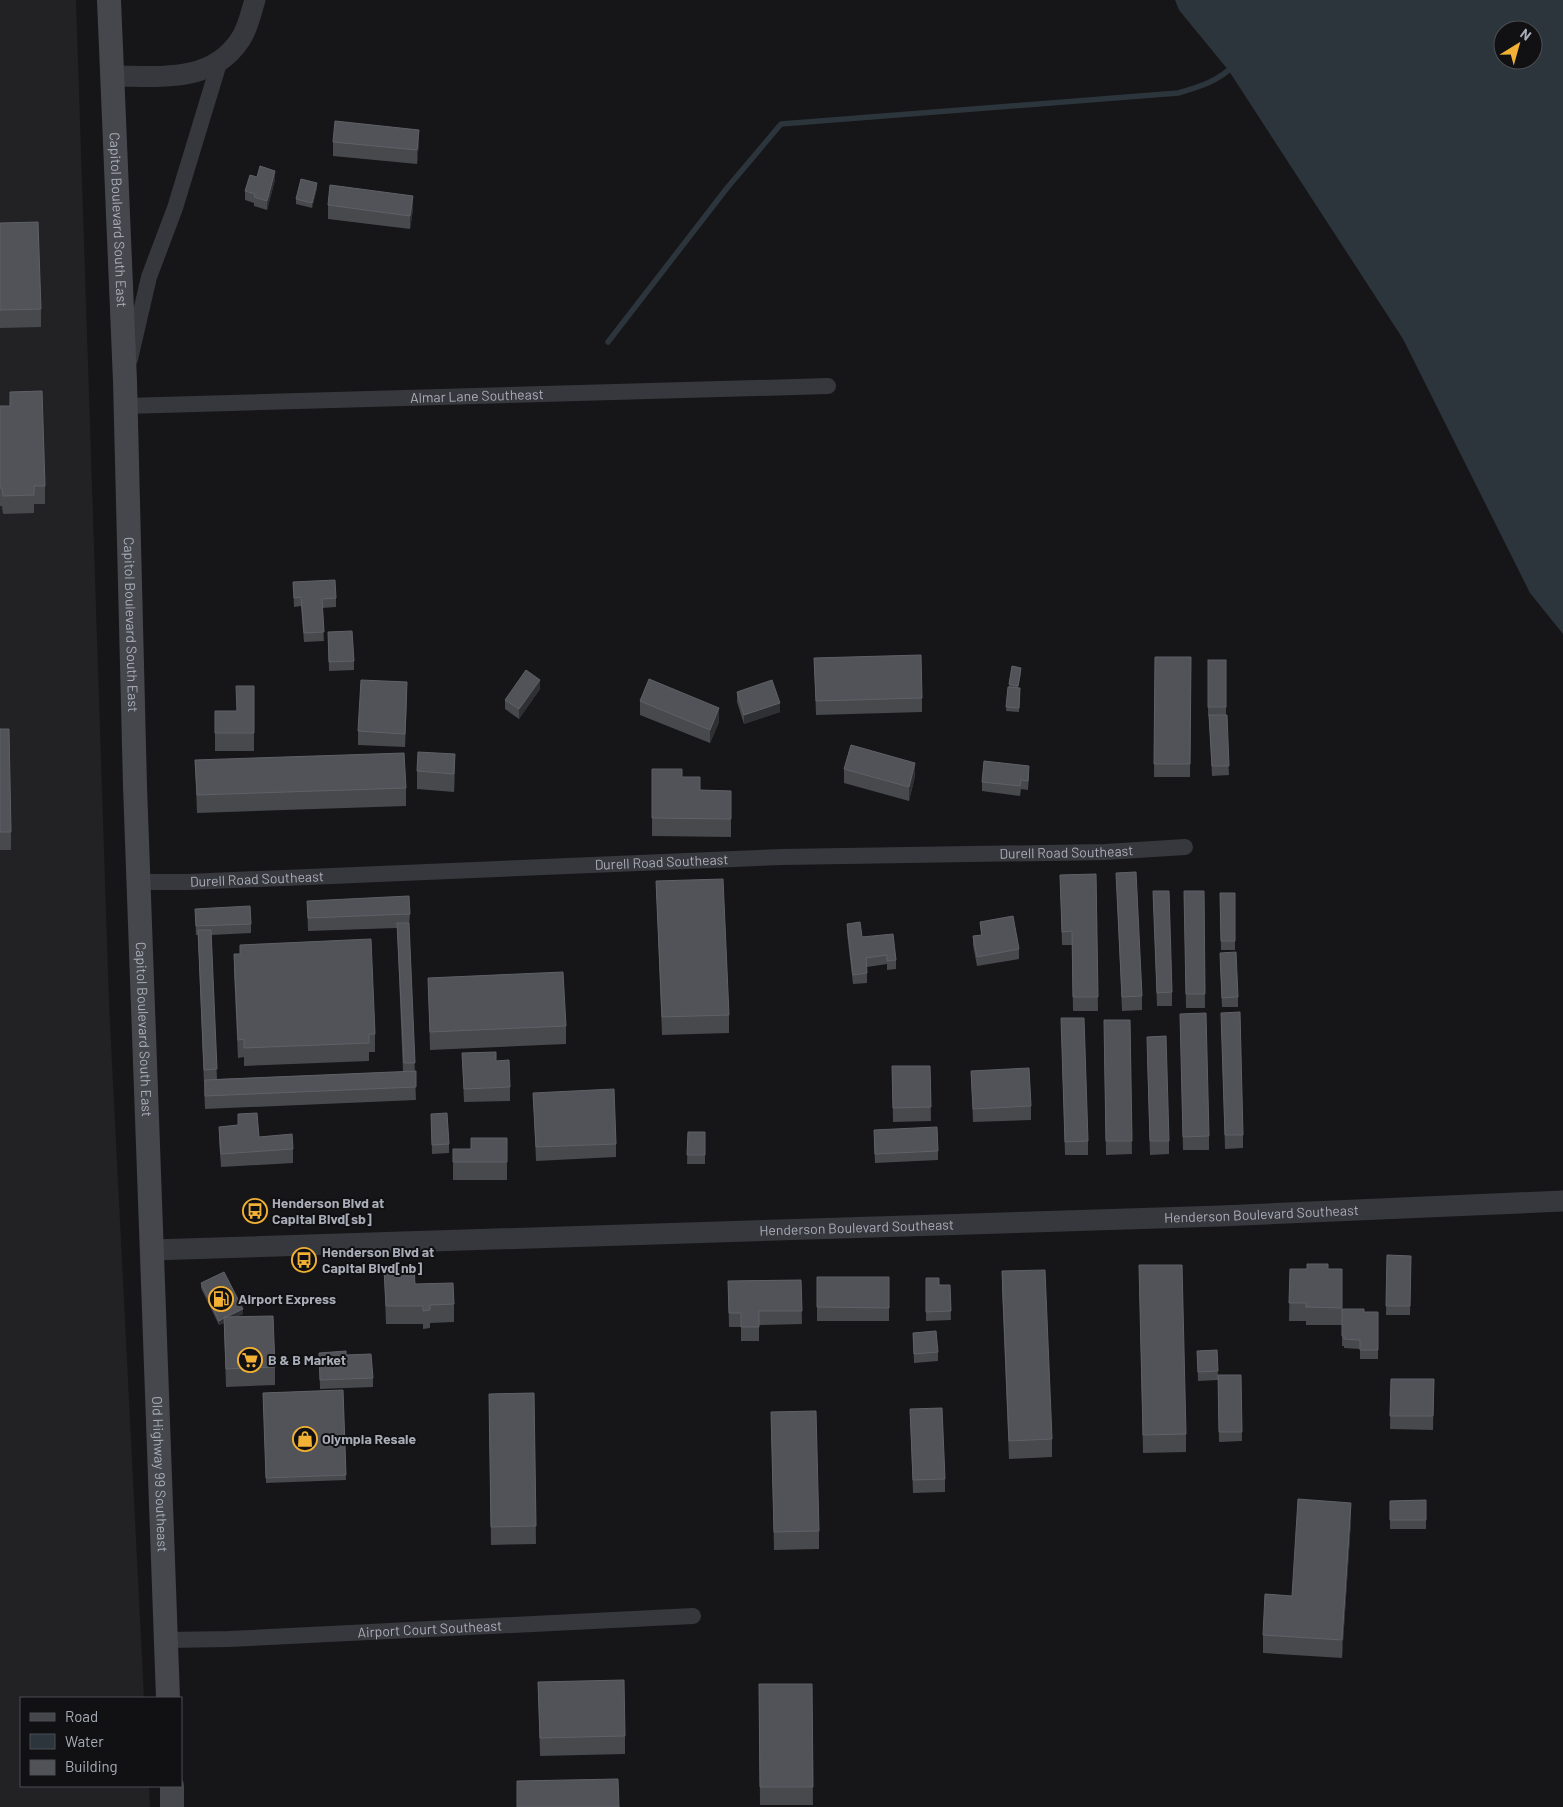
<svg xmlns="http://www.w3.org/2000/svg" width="1563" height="1807" viewBox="0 0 1563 1807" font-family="Barlow,sans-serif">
	<rect width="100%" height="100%" fill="#161618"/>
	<path fill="#222225" d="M 0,0 L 76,0 L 109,1003 L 144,1698 L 21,1698 L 21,1786 L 149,1786 L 150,1807 L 0,1807 Z"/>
	<path fill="#2c353c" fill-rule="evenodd" d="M 1175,0 L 1563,0 L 1563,634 L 1530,593 L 1403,339 L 1229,71 L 1179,10 ZM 1503,30 L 1533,30 L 1533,60 L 1503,60 Z"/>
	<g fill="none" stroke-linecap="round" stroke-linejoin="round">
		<path stroke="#2c353c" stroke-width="5.5" d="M 608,342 L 727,188 L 781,124 L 1178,93 C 1199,87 1219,81 1234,65"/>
		<g stroke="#37383d" stroke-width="16">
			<path d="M 130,359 L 149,277 L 175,208 L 220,60"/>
			<path id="s1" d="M 126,406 L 828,386"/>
			<path id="s2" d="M 138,882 L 187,882 L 782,857 L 1105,852 L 1185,847"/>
			<path id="s3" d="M 166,1640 L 229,1639 L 693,1616"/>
		</g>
		<g stroke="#37383d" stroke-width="21">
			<path d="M 112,76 C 158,76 211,84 240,40 C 248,29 251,12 255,0"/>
			<path id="s4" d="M 151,1250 L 1221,1216 L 1563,1201"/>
		</g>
		<g stroke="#45474d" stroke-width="24">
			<path id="s5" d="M 109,0 L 125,381 L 135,786 L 168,1698"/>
			<path d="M 172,1786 L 172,1807"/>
		</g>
	</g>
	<g fill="#47494d">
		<path d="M 333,142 L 419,143 L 417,164 L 333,156 Z"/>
		<path d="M 257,177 L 275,180 L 267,210 L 254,206 L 254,203 L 245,200 L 245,191 Z"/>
		<path d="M 317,188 L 312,208 L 296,204 L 296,199 Z"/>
		<path d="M 328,205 L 413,209 L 410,229 L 328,219 Z"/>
		<path d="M 0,223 L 41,309 L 41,327 L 0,328 Z"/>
		<path d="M 10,392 L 45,486 L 45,504 L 34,504 L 34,513 L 3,514 L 2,506 L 0,506 L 0,406 L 10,406 Z"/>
		<path d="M 293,582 L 336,598 L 336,607 L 322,608 L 324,641 L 304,642 L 301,606 L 294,607 Z"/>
		<path d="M 328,632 L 354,661 L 354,670 L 329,671 Z"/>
		<path d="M 1155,657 L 1191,657 L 1190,777 L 1154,777 Z"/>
		<path d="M 814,658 L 922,698 L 922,712 L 816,715 Z"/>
		<path d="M 1208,660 L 1226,660 L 1226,715 L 1229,775 L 1212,776 L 1209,716 L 1208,716 Z"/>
		<path d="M 1021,673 L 1018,688 L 1020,688 L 1019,712 L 1006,711 L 1009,684 Z"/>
		<path d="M 254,686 L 254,751 L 215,751 L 215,711 L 236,711 Z"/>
		<path d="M 540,689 L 519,719 L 505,709 L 505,700 Z"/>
		<path d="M 737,692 L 780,712 L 744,724 L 737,702 Z"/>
		<path d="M 407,696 L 405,747 L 358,745 L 358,731 Z"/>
		<path d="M 640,701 L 719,722 L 710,743 L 640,715 Z"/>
		<path d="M 0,729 L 11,832 L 11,850 L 0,850 Z"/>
		<path d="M 195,760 L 406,788 L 406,806 L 197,813 Z"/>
		<path d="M 652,769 L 682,777 L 700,790 L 731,791 L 731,837 L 652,836 Z"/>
		<path d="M 844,769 L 915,776 L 909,801 L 844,783 Z"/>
		<path d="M 417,771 L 455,772 L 454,792 L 417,789 Z"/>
		<path d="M 1029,775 L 1028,790 L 1021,789 L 1020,796 L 982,791 L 982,782 Z"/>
		<path d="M 1116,873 L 1142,996 L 1142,1010 L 1122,1011 Z"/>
		<path d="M 1096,874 L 1098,1011 L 1073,1011 L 1072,945 L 1062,945 L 1060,875 Z"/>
		<path d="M 656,881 L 729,1015 L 729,1033 L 662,1035 Z"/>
		<path d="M 1153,891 L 1172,992 L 1172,1006 L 1157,1006 Z"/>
		<path d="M 1184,891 L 1204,891 L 1205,1008 L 1186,1008 Z"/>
		<path d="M 1220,893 L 1235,893 L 1235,950 L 1221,950 Z"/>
		<path d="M 307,901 L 410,914 L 409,927 L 416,1100 L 205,1109 L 198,935 L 196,935 L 195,909 L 251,924 L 251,933 L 211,935 L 217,1079 L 403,1072 L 397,928 L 308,931 Z"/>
		<path d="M 980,922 L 1019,949 L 1019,959 L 977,966 L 973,945 L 973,936 L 981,935 Z"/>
		<path d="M 847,924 L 862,937 L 896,960 L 896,969 L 887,970 L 887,964 L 867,967 L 867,983 L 853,984 L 847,933 Z"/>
		<path d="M 240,945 L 375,1034 L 375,1052 L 369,1052 L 369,1061 L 244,1066 L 244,1057 L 238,1058 L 234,972 L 234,954 L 240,954 Z"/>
		<path d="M 1220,962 L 1238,997 L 1238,1007 L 1222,1007 Z"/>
		<path d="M 428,978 L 566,1026 L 566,1044 L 430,1050 Z"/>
		<path d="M 1221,1013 L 1243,1135 L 1243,1148 L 1225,1149 Z"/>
		<path d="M 1180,1014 L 1209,1136 L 1209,1150 L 1183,1150 Z"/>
		<path d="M 1061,1018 L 1088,1141 L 1088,1155 L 1065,1155 Z"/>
		<path d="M 1130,1020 L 1132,1154 L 1106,1155 L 1104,1034 Z"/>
		<path d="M 1147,1050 L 1169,1141 L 1169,1154 L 1150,1155 Z"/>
		<path d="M 462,1053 L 510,1087 L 510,1101 L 464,1102 Z"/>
		<path d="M 892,1066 L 930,1066 L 931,1121 L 893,1122 Z"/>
		<path d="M 971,1071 L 1031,1106 L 1031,1120 L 973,1122 Z"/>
		<path d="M 533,1093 L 616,1144 L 616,1157 L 536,1161 Z"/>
		<path d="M 238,1114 L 259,1137 L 293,1149 L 293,1163 L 221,1167 L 219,1140 L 219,1127 L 238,1125 Z"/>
		<path d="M 431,1114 L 449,1144 L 449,1153 L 432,1154 Z"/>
		<path d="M 688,1132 L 705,1132 L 705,1164 L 687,1164 Z"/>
		<path d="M 507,1138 L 507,1180 L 453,1180 L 453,1149 L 471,1149 Z"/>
		<path d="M 874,1139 L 938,1151 L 938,1160 L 875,1163 Z"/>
		<path d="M 1387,1255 L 1411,1256 L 1410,1315 L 1386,1315 Z"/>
		<path d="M 1139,1265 L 1186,1434 L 1186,1452 L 1143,1453 Z"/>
		<path d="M 384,1269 L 454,1304 L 454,1322 L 430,1323 L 430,1328 L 423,1329 L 423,1324 L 386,1324 Z"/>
		<path d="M 1290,1269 L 1342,1269 L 1342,1309 L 1364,1312 L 1378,1312 L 1378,1359 L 1360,1359 L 1360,1349 L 1344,1348 L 1344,1346 L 1342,1346 L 1342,1325 L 1306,1325 L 1306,1321 L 1289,1321 Z"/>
		<path d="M 1002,1271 L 1052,1439 L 1052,1457 L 1009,1459 L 1002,1289 Z"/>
		<rect x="817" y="1277" width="72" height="44"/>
		<path d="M 926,1278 L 939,1285 L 950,1285 L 951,1320 L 926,1321 Z"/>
		<path d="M 801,1280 L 802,1324 L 759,1325 L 759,1341 L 741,1341 L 741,1327 L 729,1327 L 728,1281 Z"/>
		<path d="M 201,1283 L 243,1314 L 236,1317 L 275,1367 L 275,1385 L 226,1387 L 224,1323 L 219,1325 L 201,1288 Z"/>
		<path d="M 913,1333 L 938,1352 L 938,1361 L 914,1363 Z"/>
		<path d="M 1217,1350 L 1218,1375 L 1241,1375 L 1242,1441 L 1219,1442 L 1218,1380 L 1198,1381 L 1197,1351 Z"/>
		<path d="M 319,1353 L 346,1355 L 373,1378 L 373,1387 L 320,1389 Z"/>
		<path d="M 1391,1379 L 1434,1379 L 1433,1430 L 1390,1429 Z"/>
		<path d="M 343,1390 L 346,1480 L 266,1483 L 263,1393 Z"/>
		<path d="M 534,1393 L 536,1544 L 491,1545 L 489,1394 Z"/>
		<path d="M 910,1409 L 945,1479 L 945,1492 L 913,1493 Z"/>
		<path d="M 771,1412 L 819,1531 L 819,1549 L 774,1550 Z"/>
		<path d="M 1426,1500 L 1426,1529 L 1390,1529 L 1390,1501 Z"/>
		<path d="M 1351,1521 L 1342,1658 L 1263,1653 L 1263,1635 L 1292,1596 Z"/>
		<path d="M 538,1682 L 625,1736 L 625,1754 L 540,1756 Z"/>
		<path d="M 759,1684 L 812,1684 L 813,1805 L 760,1805 Z"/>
	</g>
	<g fill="#2f3033">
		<path d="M 419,130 L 419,143 L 417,164 L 417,150 Z"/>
		<path d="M 275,171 L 275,180 L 267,210 L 267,201 Z"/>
		<path d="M 317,183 L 317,188 L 312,208 L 312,203 Z"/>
		<path d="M 413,196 L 413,209 L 410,229 L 410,216 Z"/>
		<path d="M 540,680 L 540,689 L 519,719 L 519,709 Z"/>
		<path d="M 407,682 L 407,696 L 405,747 L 405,734 Z"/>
		<path d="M 780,703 L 780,712 L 744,724 L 744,715 Z"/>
		<path d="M 719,708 L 719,722 L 710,743 L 710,730 Z"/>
		<path d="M 455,754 L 455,772 L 454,792 L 454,774 Z"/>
		<path d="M 915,763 L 915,776 L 909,801 L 909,787 Z"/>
		<path d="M 243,1309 L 243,1314 L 224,1323 L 224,1318 Z"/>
		<path d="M 224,1318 L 224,1323 L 219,1325 L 219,1321 Z"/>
		<path d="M 1351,1503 L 1351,1521 L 1342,1658 L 1342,1640 Z"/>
	</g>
	<g fill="#525359" stroke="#5f6168">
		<path d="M 335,121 L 419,130 L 417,150 L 333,142 Z"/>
		<path d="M 260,166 L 275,171 L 267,201 L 254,197 L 255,194 L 245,191 L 250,175 L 257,177 Z"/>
		<path d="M 301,179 L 317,183 L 312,203 L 296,199 Z"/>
		<path d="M 330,185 L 413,196 L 410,216 L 328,205 Z"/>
		<path d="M 38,222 L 41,309 L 0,310 L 0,223 Z"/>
		<path d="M 42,391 L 45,486 L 34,486 L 34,495 L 3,496 L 2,488 L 0,488 L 0,406 L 10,406 L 10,392 Z"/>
		<path d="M 335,580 L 336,598 L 322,599 L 324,632 L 304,633 L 301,597 L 294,598 L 293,582 Z"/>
		<path d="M 352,631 L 354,661 L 329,662 L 328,632 Z"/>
		<path d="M 921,655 L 922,698 L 816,701 L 814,658 Z"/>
		<path d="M 1155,657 L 1191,657 L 1190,764 L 1154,764 Z"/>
		<rect x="1208" y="660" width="18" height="47"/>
		<path d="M 1012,666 L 1021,668 L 1018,686 L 1009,684 Z"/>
		<path d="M 526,670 L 540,680 L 519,709 L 505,700 Z"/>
		<path d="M 649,679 L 719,708 L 710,730 L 640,701 Z"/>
		<path d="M 361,680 L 407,682 L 405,734 L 358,731 Z"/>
		<path d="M 772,680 L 780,703 L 744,715 L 737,692 Z"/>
		<path d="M 236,686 L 254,686 L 254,733 L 215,733 L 215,711 L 237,711 Z"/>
		<path d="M 1008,687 L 1020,688 L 1019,708 L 1006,707 Z"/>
		<path d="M 1209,715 L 1227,715 L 1229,766 L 1212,766 Z"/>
		<path d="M 0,729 L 9,729 L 11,832 L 0,832 Z"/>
		<path d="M 851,745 L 915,763 L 909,787 L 844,769 Z"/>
		<path d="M 418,752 L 455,754 L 454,774 L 417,771 Z"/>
		<path d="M 404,753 L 406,788 L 197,795 L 195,760 Z"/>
		<path d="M 984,761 L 1029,766 L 1028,781 L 1021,780 L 1020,786 L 982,782 Z"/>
		<path d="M 652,769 L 682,769 L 682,777 L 700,777 L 700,790 L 731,791 L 731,819 L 652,818 Z"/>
		<path d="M 1136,872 L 1142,996 L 1122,997 L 1116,873 Z"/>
		<path d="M 1096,874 L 1098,997 L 1073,997 L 1072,931 L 1062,932 L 1060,875 Z"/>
		<path d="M 723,879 L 729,1015 L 662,1017 L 656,881 Z"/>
		<path d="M 1153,891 L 1169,891 L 1172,992 L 1157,993 Z"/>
		<path d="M 1184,891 L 1204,891 L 1205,994 L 1186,994 Z"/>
		<path d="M 1220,893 L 1235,893 L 1235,941 L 1221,941 Z"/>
		<path d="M 409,896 L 410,914 L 308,918 L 307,901 Z"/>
		<path d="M 250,906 L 251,924 L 196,926 L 195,909 Z"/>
		<path d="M 1013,916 L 1019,949 L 977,957 L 973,936 L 982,935 L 980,922 Z"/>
		<path d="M 860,922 L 862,937 L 893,934 L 896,960 L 887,961 L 887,955 L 866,958 L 867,973 L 853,975 L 847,924 Z"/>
		<path d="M 397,923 L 409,923 L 415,1063 L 404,1063 Z"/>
		<path d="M 198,930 L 211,930 L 217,1069 L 204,1070 Z"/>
		<path d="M 371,939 L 375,1034 L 369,1034 L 369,1043 L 244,1048 L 244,1039 L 238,1040 L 234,954 L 240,954 L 240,945 Z"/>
		<path d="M 1236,952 L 1238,997 L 1222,998 L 1220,953 Z"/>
		<path d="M 563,972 L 566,1026 L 430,1032 L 428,978 Z"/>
		<path d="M 1240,1012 L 1243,1135 L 1225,1135 L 1221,1013 Z"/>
		<path d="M 1206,1013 L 1209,1136 L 1183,1137 L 1180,1014 Z"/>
		<path d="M 1061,1018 L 1084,1018 L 1088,1141 L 1065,1142 Z"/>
		<path d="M 1104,1020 L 1130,1020 L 1132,1141 L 1106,1141 Z"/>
		<path d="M 1166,1036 L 1169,1141 L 1150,1141 L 1147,1037 Z"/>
		<path d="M 496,1052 L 496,1061 L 509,1060 L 510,1087 L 464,1089 L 462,1053 Z"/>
		<path d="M 892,1066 L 930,1066 L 931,1107 L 893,1108 Z"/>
		<path d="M 1029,1068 L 1031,1106 L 973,1109 L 971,1071 Z"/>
		<path d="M 416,1071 L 416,1087 L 205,1096 L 205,1080 Z"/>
		<path d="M 614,1089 L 616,1144 L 536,1147 L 533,1093 Z"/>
		<path d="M 257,1113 L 259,1137 L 292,1134 L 293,1149 L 221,1154 L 219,1127 L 238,1125 L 238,1114 Z"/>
		<path d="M 447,1113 L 449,1144 L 432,1145 L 431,1114 Z"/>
		<path d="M 937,1127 L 938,1151 L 875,1154 L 874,1130 Z"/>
		<path d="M 688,1132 L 705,1132 L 705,1155 L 687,1155 Z"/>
		<path d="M 471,1138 L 507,1138 L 507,1162 L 453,1162 L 453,1149 L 471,1149 Z"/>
		<path d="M 1387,1255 L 1411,1256 L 1410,1306 L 1386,1306 Z"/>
		<path d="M 1307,1264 L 1328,1264 L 1328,1269 L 1342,1269 L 1342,1308 L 1306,1307 L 1306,1303 L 1289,1303 L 1290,1269 L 1307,1269 Z"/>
		<path d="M 1139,1265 L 1182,1265 L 1186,1434 L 1143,1435 Z"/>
		<path d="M 414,1268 L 415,1284 L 453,1283 L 454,1304 L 430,1305 L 430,1310 L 423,1311 L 423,1306 L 386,1306 L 384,1269 Z"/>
		<path d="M 1045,1270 L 1052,1439 L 1009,1441 L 1002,1271 Z"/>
		<path d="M 224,1272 L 243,1309 L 226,1317 L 224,1317 L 224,1318 L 219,1321 L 201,1283 Z"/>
		<path d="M 817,1277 L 889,1277 L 889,1308 L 817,1307 Z"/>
		<path d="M 926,1278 L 939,1278 L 939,1285 L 950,1285 L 951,1311 L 926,1312 Z"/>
		<path d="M 801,1280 L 802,1311 L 759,1311 L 759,1327 L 741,1327 L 741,1313 L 729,1313 L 728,1281 Z"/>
		<path d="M 1342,1309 L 1364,1309 L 1364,1312 L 1378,1312 L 1378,1350 L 1360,1350 L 1360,1340 L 1344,1339 L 1344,1336 L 1342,1336 Z"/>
		<path d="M 273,1316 L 275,1367 L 226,1369 L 224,1317 Z"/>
		<path d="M 936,1331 L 938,1352 L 914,1354 L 913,1333 Z"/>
		<path d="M 1217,1350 L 1218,1371 L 1198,1372 L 1197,1351 Z"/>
		<path d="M 346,1351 L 346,1355 L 371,1354 L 373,1378 L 320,1380 L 319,1353 Z"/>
		<path d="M 1218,1375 L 1241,1375 L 1242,1432 L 1219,1432 Z"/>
		<path d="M 1391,1379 L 1434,1379 L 1433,1416 L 1390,1416 Z"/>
		<path d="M 343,1390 L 346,1475 L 266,1478 L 263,1393 Z"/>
		<path d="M 534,1393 L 536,1526 L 491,1527 L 489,1394 Z"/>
		<path d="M 942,1408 L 945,1479 L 913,1480 L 910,1409 Z"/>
		<path d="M 816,1411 L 819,1531 L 774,1532 L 771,1412 Z"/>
		<path d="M 1298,1499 L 1351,1503 L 1342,1640 L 1263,1635 L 1265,1594 L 1292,1596 Z"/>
		<path d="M 1426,1500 L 1426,1520 L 1390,1520 L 1390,1501 Z"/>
		<path d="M 624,1680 L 625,1736 L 540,1738 L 538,1682 Z"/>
		<path d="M 759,1684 L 812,1684 L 813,1787 L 760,1787 Z"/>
		<path d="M 618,1779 L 619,1807 L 517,1807 L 517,1781 Z"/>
	</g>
	<defs>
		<symbol id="bus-ring" viewBox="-11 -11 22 22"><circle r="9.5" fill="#111113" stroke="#f2b134" stroke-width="1.5"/><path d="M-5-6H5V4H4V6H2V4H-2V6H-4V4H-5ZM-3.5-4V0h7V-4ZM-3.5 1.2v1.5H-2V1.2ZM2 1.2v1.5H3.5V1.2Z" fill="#f2b134"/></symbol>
		<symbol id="fuel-ring" viewBox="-11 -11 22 22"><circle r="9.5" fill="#111113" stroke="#f2b134" stroke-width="1.5"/><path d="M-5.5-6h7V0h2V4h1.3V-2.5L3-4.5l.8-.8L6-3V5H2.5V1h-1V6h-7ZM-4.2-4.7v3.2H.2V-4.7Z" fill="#f2b134"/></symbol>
		<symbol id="supermarket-ring" viewBox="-11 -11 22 22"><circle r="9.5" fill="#111113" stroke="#f2b134" stroke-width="1.5"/><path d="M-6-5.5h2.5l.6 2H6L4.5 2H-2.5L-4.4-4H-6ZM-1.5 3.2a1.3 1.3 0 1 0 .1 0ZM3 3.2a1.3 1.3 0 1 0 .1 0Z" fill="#f2b134"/></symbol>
		<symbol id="shop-ring" viewBox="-11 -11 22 22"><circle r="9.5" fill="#111113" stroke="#f2b134" stroke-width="1.5"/><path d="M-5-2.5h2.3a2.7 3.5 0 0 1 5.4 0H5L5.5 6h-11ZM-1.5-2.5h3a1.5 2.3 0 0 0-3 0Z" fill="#f2b134"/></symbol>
	</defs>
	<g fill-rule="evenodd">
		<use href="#bus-ring" x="241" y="1197" width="28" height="28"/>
		<use href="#bus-ring" x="290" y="1246" width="28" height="28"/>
		<use href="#fuel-ring" x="207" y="1285" width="28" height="28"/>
		<use href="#supermarket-ring" x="236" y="1346" width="28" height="28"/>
		<use href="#shop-ring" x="291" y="1425" width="28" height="28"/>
	</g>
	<g text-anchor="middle" stroke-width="4" stroke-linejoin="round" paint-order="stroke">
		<g font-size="14" fill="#a8adb8" stroke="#111113">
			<text dy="5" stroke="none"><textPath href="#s5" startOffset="220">Capitol Boulevard South East</textPath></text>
			<text dy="5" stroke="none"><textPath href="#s1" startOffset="351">Almar Lane Southeast</textPath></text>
			<text dy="5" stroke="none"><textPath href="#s5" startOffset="625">Capitol Boulevard South East</textPath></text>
			<text dy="5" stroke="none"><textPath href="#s2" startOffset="929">Durell Road Southeast</textPath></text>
			<text dy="5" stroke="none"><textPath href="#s2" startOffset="524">Durell Road Southeast</textPath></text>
			<text dy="5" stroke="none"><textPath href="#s2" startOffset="119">Durell Road Southeast</textPath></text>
			<text dy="5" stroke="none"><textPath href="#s5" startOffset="1030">Capitol Boulevard South East</textPath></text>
			<text dy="5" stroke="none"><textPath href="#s4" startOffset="1111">Henderson Boulevard Southeast</textPath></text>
			<text dy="5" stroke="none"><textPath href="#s4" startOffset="706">Henderson Boulevard Southeast</textPath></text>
			<text dy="5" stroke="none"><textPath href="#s5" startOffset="1475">Old Highway 99 Southeast</textPath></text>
			<text dy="5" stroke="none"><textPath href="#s3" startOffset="264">Airport Court Southeast</textPath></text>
		</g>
		<g font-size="14" font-weight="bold" fill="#a8adb8" stroke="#111113" text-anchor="start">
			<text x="272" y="1208">Henderson Blvd at<tspan x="272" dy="16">Capital Blvd[sb]</tspan></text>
			<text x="322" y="1257">Henderson Blvd at<tspan x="322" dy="16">Capital Blvd[nb]</tspan></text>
			<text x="238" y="1304">Airport Express</text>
			<text x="268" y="1365">B &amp; B Market</text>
			<text x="322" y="1444">Olympia Resale</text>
		</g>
	</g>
	<rect x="20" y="1697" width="162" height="90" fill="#111113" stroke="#4d4f55"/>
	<rect x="30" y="1713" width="25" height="8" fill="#45474d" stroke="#4d4f55"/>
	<text x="65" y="1722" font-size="15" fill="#a8adb8">Road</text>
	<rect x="30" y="1734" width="25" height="15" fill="#2c353c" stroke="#4d4f55"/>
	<text x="65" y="1747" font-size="15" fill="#a8adb8">Water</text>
	<rect x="30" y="1760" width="25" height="15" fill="#525359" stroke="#4d4f55"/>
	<text x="65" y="1772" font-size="15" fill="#a8adb8">Building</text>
	<g transform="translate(1518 45) rotate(37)"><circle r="24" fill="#111113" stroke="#4d4f55"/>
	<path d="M0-4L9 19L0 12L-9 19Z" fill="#f2b134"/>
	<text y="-8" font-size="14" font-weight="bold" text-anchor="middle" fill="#a8adb8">N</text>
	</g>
</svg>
